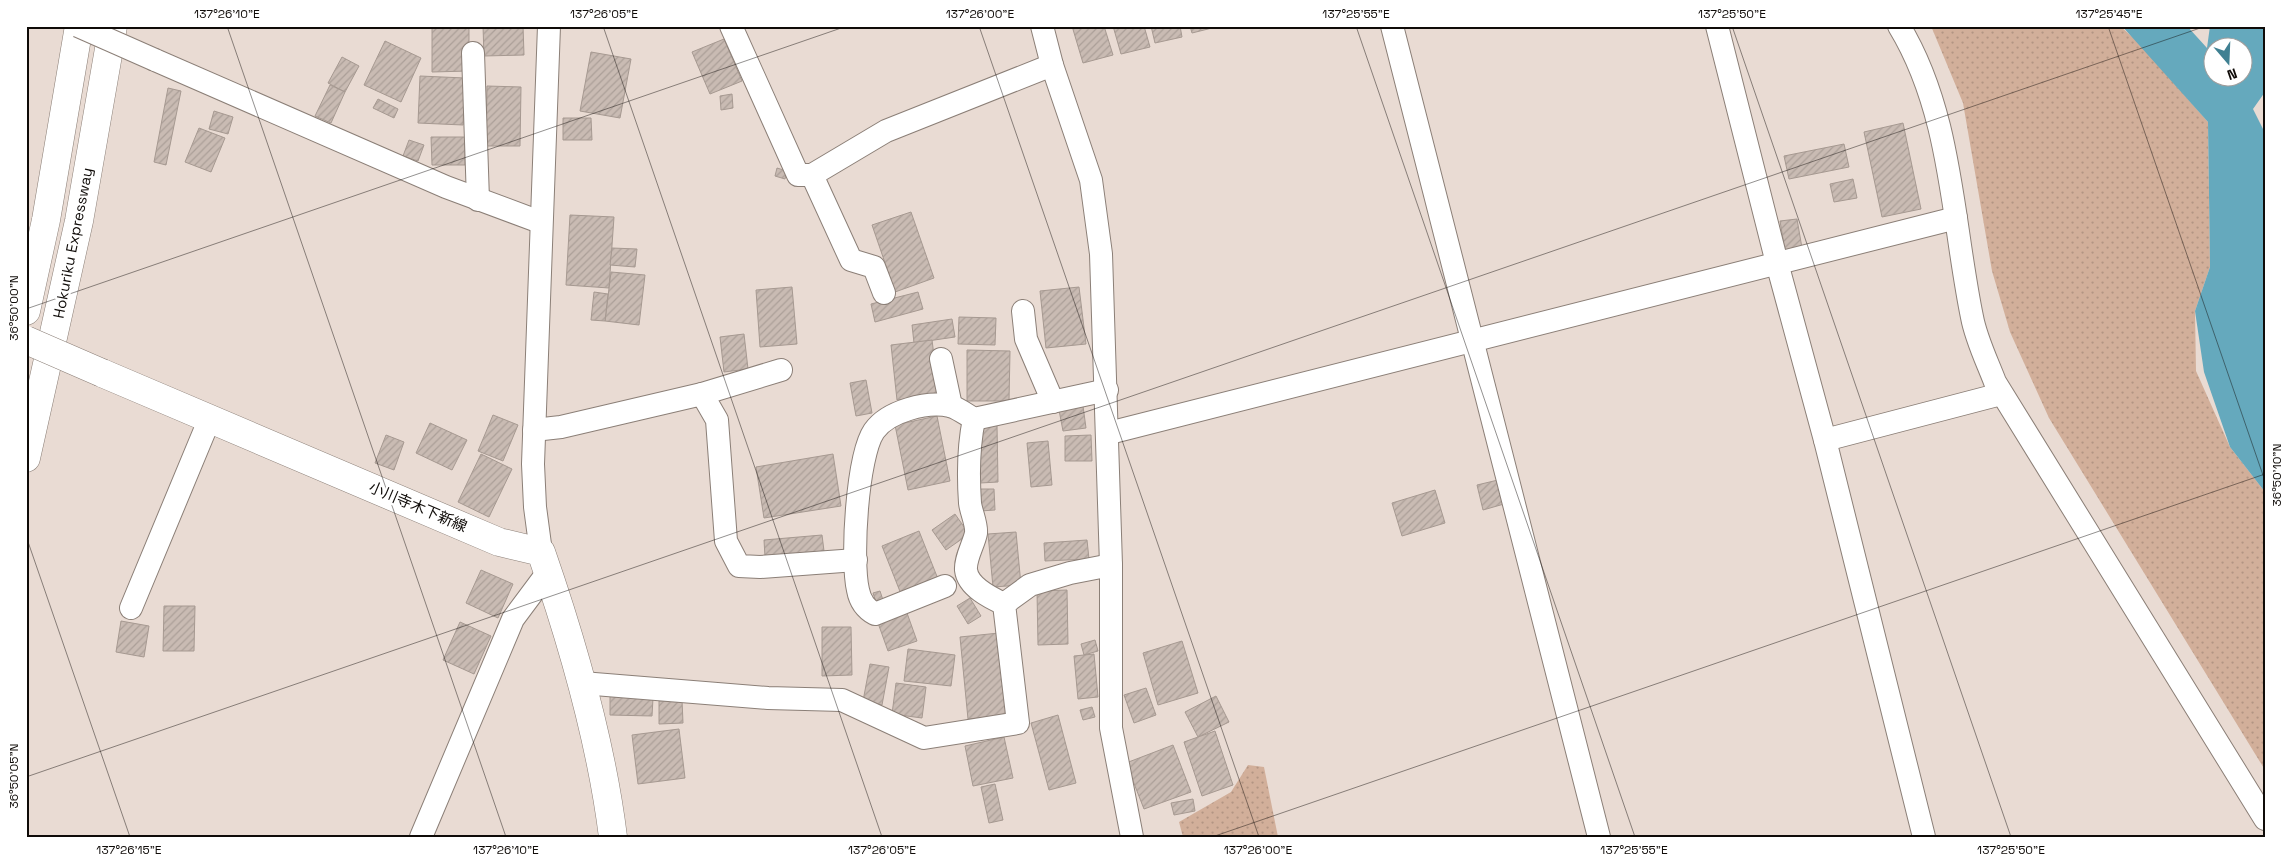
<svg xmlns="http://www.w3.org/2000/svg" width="2291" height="863" viewBox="0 0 2291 863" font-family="'Space Grotesk','Noto Sans JP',sans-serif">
	<defs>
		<pattern id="green-dots" width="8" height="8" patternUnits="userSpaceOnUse" patternTransform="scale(1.25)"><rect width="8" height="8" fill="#d2af9a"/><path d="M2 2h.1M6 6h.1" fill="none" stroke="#b39583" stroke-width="1.8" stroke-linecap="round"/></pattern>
		<pattern id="building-hatch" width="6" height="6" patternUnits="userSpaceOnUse" patternTransform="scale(1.25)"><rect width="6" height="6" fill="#c9bbb3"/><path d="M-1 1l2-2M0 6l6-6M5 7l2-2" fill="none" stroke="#ab9f98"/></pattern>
	</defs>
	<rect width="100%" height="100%" fill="#e9dbd3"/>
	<g fill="url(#green-dots)">
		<path d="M 1931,26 L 2120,26 L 2137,41 L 2208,122 L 2210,267 L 2195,311 L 2196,371 L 2230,447 L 2265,492 L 2265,770 L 2049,418 L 2010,332 L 1992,271 L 1963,103 Z"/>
		<path d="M 1248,765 L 1264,767 L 1278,837 L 1183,837 L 1179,822 L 1231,792 Z"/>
	</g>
	<path fill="#65a9bd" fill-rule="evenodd" d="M 2122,26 L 2187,26 L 2207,48 L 2210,26 L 2265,26 L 2265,92 L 2253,109 L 2265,133 L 2265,492 L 2230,447 L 2204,372 L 2195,311 L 2210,267 L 2208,122 ZM 2214,48 L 2244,48 L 2244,78 L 2214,78 Z"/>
	<g fill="url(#building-hatch)" stroke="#a69991">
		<path d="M 432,26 L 469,26 L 469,71 L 432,72 Z"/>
		<path d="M 483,26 L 523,26 L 524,55 L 484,56 Z"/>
		<path d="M 1072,26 L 1104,26 L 1113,55 L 1083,63 Z"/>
		<path d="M 1113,26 L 1144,26 L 1150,47 L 1121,54 Z"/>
		<path d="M 1151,26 L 1180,26 L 1182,37 L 1155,43 Z"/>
		<path d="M 1190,26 L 1220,26 L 1192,33 Z"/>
		<path d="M 724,39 L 742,81 L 710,94 L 692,52 Z"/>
		<path d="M 385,41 L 421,58 L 401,102 L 364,85 Z"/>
		<path d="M 591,52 L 631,59 L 620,118 L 580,111 Z"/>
		<path d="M 342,57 L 359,66 L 345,92 L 328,83 Z"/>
		<path d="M 420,76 L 465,78 L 463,125 L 418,123 Z"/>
		<path d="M 330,85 L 345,92 L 331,123 L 315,116 Z"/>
		<path d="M 487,86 L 521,87 L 520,146 L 486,146 Z"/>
		<path d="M 168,88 L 181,91 L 166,165 L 154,162 Z"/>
		<path d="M 732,94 L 733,108 L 721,110 L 720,96 Z"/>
		<path d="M 378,99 L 398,109 L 394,118 L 373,108 Z"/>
		<path d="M 214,111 L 233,117 L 228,134 L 209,129 Z"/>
		<path d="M 563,118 L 591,118 L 592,140 L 563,140 Z"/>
		<path d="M 1903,123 L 1921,209 L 1882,217 L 1864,132 Z"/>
		<path d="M 199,128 L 225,138 L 211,172 L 185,162 Z"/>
		<path d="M 431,137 L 465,137 L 465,165 L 432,165 Z"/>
		<path d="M 409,140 L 424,145 L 418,161 L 403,156 Z"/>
		<path d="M 1844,144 L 1849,167 L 1789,179 L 1784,156 Z"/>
		<path d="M 777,168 L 787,171 L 785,179 L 775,176 Z"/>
		<path d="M 1853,179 L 1857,198 L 1834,202 L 1830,184 Z"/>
		<path d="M 911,212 L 934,278 L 895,292 L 872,225 Z"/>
		<path d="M 570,215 L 614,217 L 609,288 L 566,285 Z"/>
		<path d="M 1797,219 L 1802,248 L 1785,251 L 1780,221 Z"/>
		<path d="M 612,248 L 637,249 L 635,267 L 610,265 Z"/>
		<path d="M 611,272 L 645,275 L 639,325 L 605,321 Z"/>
		<path d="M 792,287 L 797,344 L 760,347 L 756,290 Z"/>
		<path d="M 1079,287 L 1086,344 L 1046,348 L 1040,291 Z"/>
		<path d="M 594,292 L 608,294 L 605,321 L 591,320 Z"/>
		<path d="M 918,292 L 923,309 L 875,322 L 871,304 Z"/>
		<path d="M 959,317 L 996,318 L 995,345 L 958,344 Z"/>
		<path d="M 952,319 L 955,337 L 914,343 L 912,325 Z"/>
		<path d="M 744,334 L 748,369 L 724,372 L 720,337 Z"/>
		<path d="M 932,340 L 939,395 L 897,400 L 891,345 Z"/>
		<path d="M 967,350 L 1010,351 L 1009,401 L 967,401 Z"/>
		<path d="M 866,380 L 872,413 L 856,416 L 850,383 Z"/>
		<path d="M 1083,406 L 1086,428 L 1063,431 L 1059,410 Z"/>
		<path d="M 493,415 L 518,425 L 503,461 L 478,451 Z"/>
		<path d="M 937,416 L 950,481 L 908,490 L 895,425 Z"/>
		<path d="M 430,423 L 467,440 L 452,470 L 416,453 Z"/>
		<path d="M 979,425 L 997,425 L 998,482 L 980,483 Z"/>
		<path d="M 386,435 L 404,442 L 394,470 L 375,463 Z"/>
		<path d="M 1091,435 L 1092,461 L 1065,461 L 1065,436 Z"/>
		<path d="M 1048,441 L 1052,485 L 1031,487 L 1027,443 Z"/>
		<path d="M 481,454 L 512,469 L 489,517 L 458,502 Z"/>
		<path d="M 833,454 L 841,506 L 764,518 L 756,467 Z"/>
		<path d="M 1498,480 L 1504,504 L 1483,510 L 1477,485 Z"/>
		<path d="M 979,489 L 994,489 L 995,510 L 980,511 Z"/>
		<path d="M 1435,490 L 1445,523 L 1402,536 L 1392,503 Z"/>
		<path d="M 955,514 L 969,534 L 946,550 L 932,530 Z"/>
		<path d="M 919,531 L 938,579 L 901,594 L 882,546 Z"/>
		<path d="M 1016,532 L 1021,585 L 993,587 L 988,534 Z"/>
		<path d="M 822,535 L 824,551 L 765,557 L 764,540 Z"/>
		<path d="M 1087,540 L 1089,559 L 1045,561 L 1044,543 Z"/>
		<path d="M 481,570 L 513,584 L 498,618 L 466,603 Z"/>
		<path d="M 1067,590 L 1068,644 L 1038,645 L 1037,591 Z"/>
		<path d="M 880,591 L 884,603 L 877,605 L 873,593 Z"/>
		<path d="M 970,598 L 981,616 L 968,624 L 957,606 Z"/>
		<path d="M 164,606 L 195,606 L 194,651 L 163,651 Z"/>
		<path d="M 907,613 L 917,641 L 888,651 L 878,623 Z"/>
		<path d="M 121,621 L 149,626 L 144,657 L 116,652 Z"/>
		<path d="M 460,622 L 491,636 L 474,674 L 443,660 Z"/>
		<path d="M 822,627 L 851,627 L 852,675 L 822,676 Z"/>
		<path d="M 999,633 L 1006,715 L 968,719 L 960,637 Z"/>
		<path d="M 1095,640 L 1098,651 L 1084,655 L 1081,644 Z"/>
		<path d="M 1182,641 L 1198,693 L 1158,705 L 1143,653 Z"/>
		<path d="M 908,649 L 955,655 L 951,686 L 904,681 Z"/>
		<path d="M 1094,654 L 1098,697 L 1078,699 L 1074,656 Z"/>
		<path d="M 870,664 L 889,667 L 882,705 L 863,701 Z"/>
		<path d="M 896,683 L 926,687 L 922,718 L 892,714 Z"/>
		<path d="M 1146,688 L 1156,715 L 1134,723 L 1124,695 Z"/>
		<path d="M 610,696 L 653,698 L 652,716 L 610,715 Z"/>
		<path d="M 1216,696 L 1229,722 L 1198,737 L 1185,712 Z"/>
		<path d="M 682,700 L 683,723 L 659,724 L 659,701 Z"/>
		<path d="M 1092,707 L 1095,717 L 1083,720 L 1080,710 Z"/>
		<path d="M 1058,715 L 1076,783 L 1049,790 L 1031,723 Z"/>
		<path d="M 679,729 L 685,778 L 638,784 L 632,735 Z"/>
		<path d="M 1215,731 L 1233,785 L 1202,796 L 1184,742 Z"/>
		<path d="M 1004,737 L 1013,778 L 973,786 L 965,746 Z"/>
		<path d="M 1173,745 L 1191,792 L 1144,809 L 1126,763 Z"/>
		<path d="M 995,784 L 1003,820 L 989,823 L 981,787 Z"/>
		<path d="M 1193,799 L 1195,811 L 1174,815 L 1171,803 Z"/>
	</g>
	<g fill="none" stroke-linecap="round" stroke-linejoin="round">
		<defs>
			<g id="minor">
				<path d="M 731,26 L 798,175 L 812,175"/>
				<path d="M 1042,26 L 1052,65 L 1091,180 L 1101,254 L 1111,565 L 1111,728 L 1132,837"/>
				<path d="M 1392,26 L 1599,837"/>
				<path d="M 1717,26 L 1777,263 L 1825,440 L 1924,837"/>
				<path d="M 1899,26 C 1952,113 1952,220 1972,317 C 1976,339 1987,361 1995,382 L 2265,819"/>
				<path d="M 473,53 L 478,200"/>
				<path d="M 155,60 L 446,187 L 540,222"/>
				<path d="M 884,293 L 874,267 L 851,260 L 812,175 L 886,131 L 1052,65"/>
				<path d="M 1023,311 L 1026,339 L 1053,402"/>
				<path d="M 941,359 L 951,406"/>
				<path d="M 702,394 L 781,370"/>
				<path d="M 974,419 C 968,448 968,474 970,503 C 971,512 977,524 976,533 C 974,544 965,558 966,570 C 968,587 991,598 1004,604"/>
				<path d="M 534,430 L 561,427 L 702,394 L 717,420 L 726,541 L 739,566 L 760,567 L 856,560"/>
				<path d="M 1109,433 L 1956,218"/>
				<path d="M 1825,440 L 2001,394"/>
				<path d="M 541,552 L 535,507 L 533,464 L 549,26"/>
				<path d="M 945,586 L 875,614 C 866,609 860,601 858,590 C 851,560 857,456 874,431 C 888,411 927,401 950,406 C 958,408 967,415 974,419 L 1107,390"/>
				<path d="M 131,608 L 210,418"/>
				<path d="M 582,683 L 768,698 L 842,700 L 924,738 L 1018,723 L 1004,604 L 1030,585 L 1070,573 L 1111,565"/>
				<path d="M 421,837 L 513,619 L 548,572"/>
			</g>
			<path id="major" d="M 102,373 L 499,542 L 541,552 C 573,644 601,740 613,837"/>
			<g id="highway">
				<path d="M 26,311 L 46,220 L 79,26"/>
				<path d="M 26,458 L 79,221 L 113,26"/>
			</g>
		</defs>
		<use href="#minor" stroke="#8b7f77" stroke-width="24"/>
		<use href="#major" stroke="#8b7f77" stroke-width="29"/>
		<use href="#highway" stroke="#8b7f77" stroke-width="29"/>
		<use href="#minor" stroke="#fff" stroke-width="22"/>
		<use href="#major" stroke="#fff" stroke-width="28"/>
		<use href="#highway" stroke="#fff" stroke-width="28"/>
		<defs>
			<path id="minor-bridge" d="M 78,26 L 155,60"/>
			<path id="major-bridge" d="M 26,340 L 102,373"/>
		</defs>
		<use href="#minor-bridge" stroke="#8b7f77" stroke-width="24" stroke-linecap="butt"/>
		<use href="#major-bridge" stroke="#8b7f77" stroke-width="29" stroke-linecap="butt"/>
		<use href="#minor-bridge" stroke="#fff" stroke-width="22"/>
		<use href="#major-bridge" stroke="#fff" stroke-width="28"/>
	</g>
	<path fill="none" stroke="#0f0b08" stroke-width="1" stroke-opacity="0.45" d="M 227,26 L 506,837M 603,26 L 882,837M 979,26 L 1259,837M 1356,26 L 1635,837M 1732,26 L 2011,837M 2108,26 L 2265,481M 26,309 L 847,26M 26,536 L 130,837M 26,777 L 2206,26M 1212,837 L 2265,474"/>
	<g text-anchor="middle" stroke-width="4.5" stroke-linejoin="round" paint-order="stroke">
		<g font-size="15" fill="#0f0b08" stroke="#fff">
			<text transform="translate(73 243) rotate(-79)" y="5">Hokuriku Expressway</text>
			<text transform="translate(418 507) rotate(23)" y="5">小川寺木下新線</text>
		</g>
	</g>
	<rect width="2291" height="863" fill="none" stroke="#ffffff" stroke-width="55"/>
	<g transform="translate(2228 62) rotate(161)"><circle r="24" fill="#ffffff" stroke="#9f9d9c"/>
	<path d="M0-4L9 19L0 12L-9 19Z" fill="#3f8092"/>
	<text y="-8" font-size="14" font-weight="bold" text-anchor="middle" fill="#0f0b08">N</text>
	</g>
	<rect x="28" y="28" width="2236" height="808" fill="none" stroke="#0f0b08" stroke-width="2"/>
	<g font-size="12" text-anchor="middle" fill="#0f0b08">
		<text x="227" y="18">137°26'10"E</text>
		<text x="604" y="18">137°26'05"E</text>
		<text x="980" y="18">137°26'00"E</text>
		<text x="1356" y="18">137°25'55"E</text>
		<text x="1732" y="18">137°25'50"E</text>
		<text x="2109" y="18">137°25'45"E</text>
		<text transform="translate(14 308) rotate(-90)" y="4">36°50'00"N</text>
		<text transform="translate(2277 475) rotate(-90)" y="4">36°50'10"N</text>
		<text transform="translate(14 776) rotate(-90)" y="4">36°50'05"N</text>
		<text x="129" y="854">137°26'15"E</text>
		<text x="506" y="854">137°26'10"E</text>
		<text x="882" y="854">137°26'05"E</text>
		<text x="1258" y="854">137°26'00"E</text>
		<text x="1634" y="854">137°25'55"E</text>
		<text x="2011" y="854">137°25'50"E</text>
	</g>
</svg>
